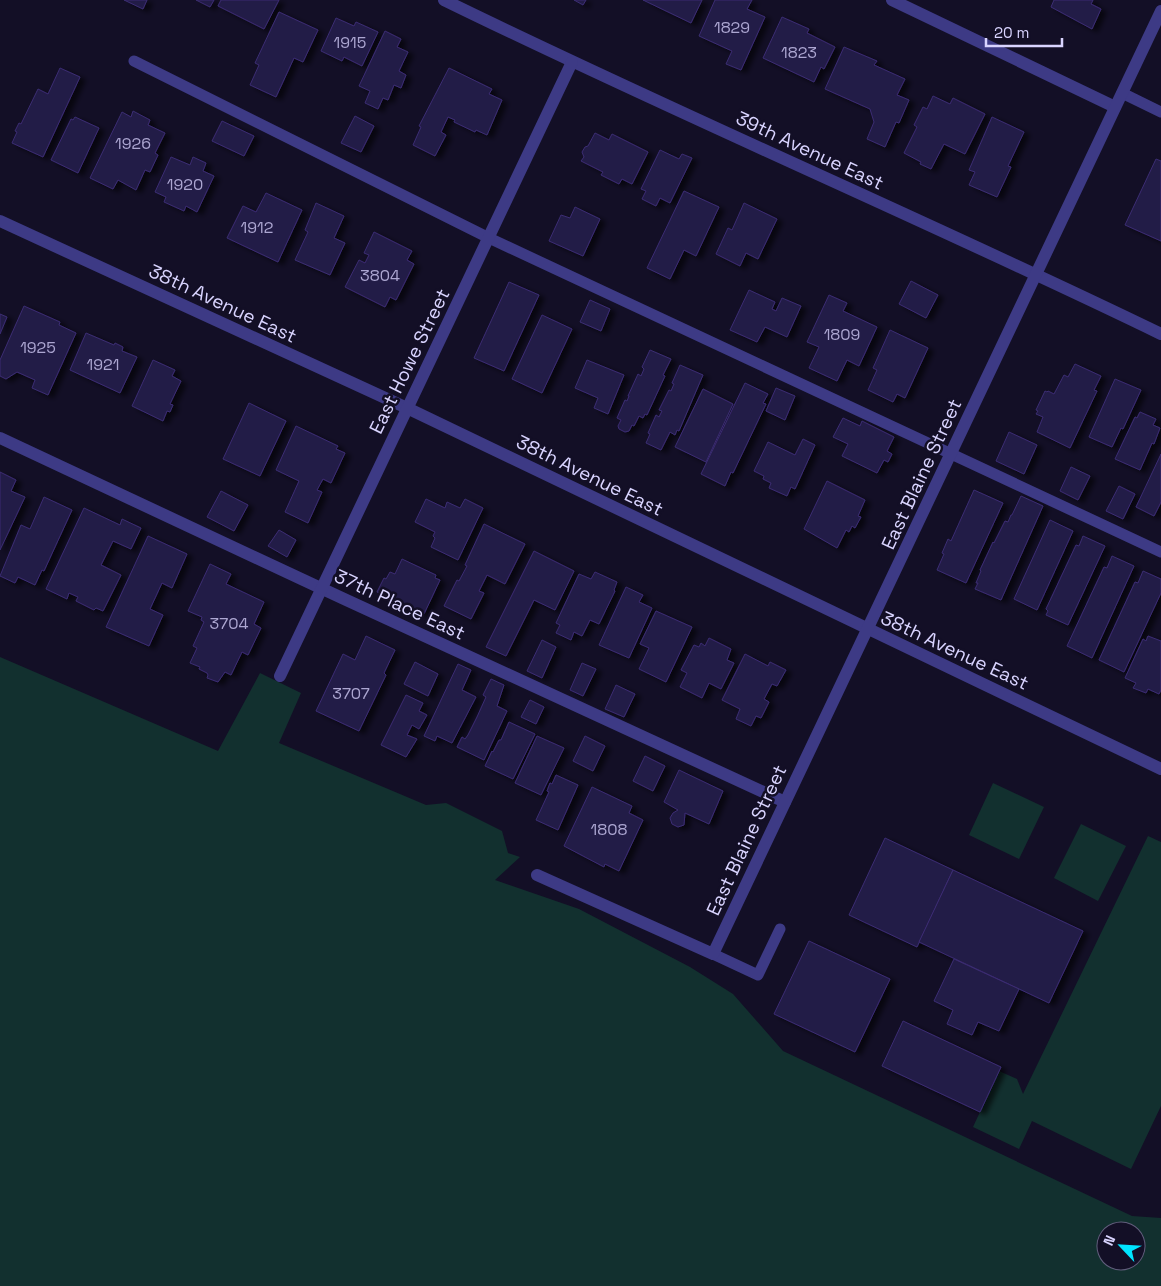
<svg xmlns="http://www.w3.org/2000/svg" width="1161" height="1286" viewBox="0 0 1161 1286" font-family="'Space Grotesk',sans-serif">
	<defs>
		<filter id="shadow"><feDropShadow dx="5.5" dy="3" stdDeviation="2.5" flood-color="#0009"/></filter>
	</defs>
	<rect width="100%" height="100%" fill="#130f26"/>
	<g fill="#12302f" fill-rule="evenodd">
		<path d="M 0,657 L 218,751 L 260,673 L 301,693 L 279,743 L 426,805 L 446,803 L 502,831 L 508,853 L 520,857 L 495,880 L 579,909 L 690,967 L 733,994 L 783,1051 L 1132,1216 L 1161,1218 L 1161,1286 L 0,1286 ZM 1106,1231 L 1136,1231 L 1136,1261 L 1106,1261 Z"/>
		<path d="M 993,783 L 1044,807 L 1019,859 L 969,835 Z"/>
		<path d="M 1081,824 L 1126,846 L 1098,901 L 1054,878 Z"/>
		<path d="M 1148,836 L 1161,842 L 1161,1106 L 1131,1169 L 1032,1121 L 1019,1149 L 973,1127 L 999,1071 L 1017,1079 L 1023,1094 Z"/>
	</g>
	<g fill="#241b47" stroke="#3b2d73" filter="url(#shadow)">
		<path d="M 124,0 L 147,0 L 143,9 Z"/>
		<path d="M 196,0 L 214,0 L 210,7 Z"/>
		<path d="M 221,0 L 279,0 L 264,29 L 218,6 Z"/>
		<path d="M 574,0 L 586,0 L 583,5 Z"/>
		<path d="M 643,0 L 702,0 L 691,23 Z"/>
		<path d="M 715,0 L 752,0 L 747,9 L 765,17 L 741,70 L 726,64 L 732,51 L 699,36 Z"/>
		<path d="M 1054,0 L 1093,0 L 1091,4 L 1101,9 L 1092,29 L 1051,7 Z"/>
		<path d="M 279,12 L 318,30 L 303,62 L 294,58 L 276,97 L 250,85 L 259,65 L 255,63 Z"/>
		<path d="M 782,17 L 809,29 L 807,33 L 835,47 L 824,69 L 821,67 L 814,82 L 763,58 Z"/>
		<path d="M 336,18 L 354,26 L 356,22 L 378,32 L 362,66 L 344,57 L 342,61 L 321,51 Z"/>
		<path d="M 385,31 L 401,39 L 397,47 L 408,52 L 399,71 L 406,75 L 401,88 L 394,85 L 388,100 L 383,98 L 378,109 L 365,103 L 370,91 L 359,86 Z"/>
		<path d="M 844,47 L 877,61 L 874,65 L 905,79 L 897,95 L 909,100 L 899,123 L 896,122 L 885,147 L 867,139 L 874,122 L 870,109 L 825,89 Z"/>
		<path d="M 60,68 L 80,77 L 43,157 L 12,143 L 17,132 L 15,131 L 19,123 L 21,124 L 38,89 L 48,94 Z"/>
		<path d="M 449,68 L 492,89 L 489,94 L 502,100 L 487,135 L 476,130 L 475,132 L 454,122 L 455,120 L 448,117 L 441,132 L 446,135 L 435,156 L 413,145 L 421,127 L 419,126 Z"/>
		<path d="M 933,96 L 950,104 L 953,98 L 985,114 L 965,154 L 944,144 L 931,169 L 920,164 L 921,162 L 904,153 L 917,127 L 914,125 L 923,107 L 927,109 Z"/>
		<path d="M 133,111 L 150,120 L 148,125 L 165,133 L 155,153 L 158,155 L 150,172 L 145,170 L 136,190 L 118,180 L 113,189 L 90,178 L 122,112 L 131,117 Z"/>
		<path d="M 355,116 L 374,126 L 361,152 L 341,143 Z"/>
		<path d="M 75,117 L 99,128 L 78,173 L 51,160 L 71,119 L 73,120 Z"/>
		<path d="M 992,117 L 1024,132 L 1008,166 L 1011,167 L 997,197 L 969,185 L 975,172 L 969,170 Z"/>
		<path d="M 222,121 L 254,136 L 244,156 L 212,141 Z"/>
		<path d="M 595,133 L 609,140 L 612,134 L 648,152 L 632,184 L 622,179 L 619,184 L 601,175 L 603,172 L 581,161 L 584,157 L 582,152 L 585,147 L 588,146 Z"/>
		<path d="M 660,150 L 679,159 L 682,154 L 692,158 L 670,203 L 660,198 L 656,206 L 642,199 L 646,191 L 641,189 Z"/>
		<path d="M 171,157 L 190,165 L 193,157 L 206,163 L 203,171 L 214,176 L 197,212 L 186,206 L 184,211 L 164,202 L 166,197 L 155,192 Z"/>
		<path d="M 1156,159 L 1161,161 L 1161,241 L 1125,225 Z"/>
		<path d="M 684,191 L 719,207 L 696,256 L 684,250 L 670,279 L 647,268 Z"/>
		<path d="M 266,193 L 302,210 L 278,262 L 227,238 L 243,206 L 256,212 Z"/>
		<path d="M 316,203 L 344,216 L 334,238 L 345,243 L 330,275 L 295,260 L 308,232 L 305,230 Z"/>
		<path d="M 744,203 L 777,219 L 758,259 L 746,253 L 740,266 L 716,254 L 728,228 L 732,230 Z"/>
		<path d="M 575,207 L 600,219 L 583,256 L 549,241 L 561,215 L 570,218 Z"/>
		<path d="M 374,232 L 412,251 L 407,260 L 414,264 L 396,300 L 390,297 L 385,307 L 345,287 L 359,260 L 365,263 L 369,255 L 364,253 Z"/>
		<path d="M 911,281 L 938,295 L 926,318 L 899,304 Z"/>
		<path d="M 509,282 L 539,295 L 504,371 L 474,358 Z"/>
		<path d="M 749,290 L 775,302 L 772,309 L 776,311 L 782,298 L 801,306 L 787,337 L 765,327 L 757,342 L 730,330 Z"/>
		<path d="M 829,295 L 847,303 L 843,311 L 877,327 L 859,366 L 847,360 L 837,381 L 809,368 L 819,347 L 807,342 Z"/>
		<path d="M 590,300 L 610,309 L 601,331 L 580,322 Z"/>
		<path d="M 24,306 L 60,322 L 59,325 L 76,333 L 48,395 L 32,388 L 35,380 L 17,372 L 6,379 L 0,376 L 0,360 Z"/>
		<path d="M 0,314 L 7,317 L 0,334 Z"/>
		<path d="M 542,315 L 572,329 L 542,393 L 512,379 Z"/>
		<path d="M 890,330 L 928,348 L 905,398 L 897,394 L 893,402 L 868,390 L 877,370 L 873,368 Z"/>
		<path d="M 86,333 L 114,345 L 115,343 L 123,347 L 122,351 L 137,357 L 120,393 L 70,370 Z"/>
		<path d="M 650,350 L 671,359 L 663,375 L 665,376 L 647,415 L 645,414 L 643,418 L 639,416 L 634,426 L 632,425 L 629,431 L 625,432 L 619,429 L 618,426 L 621,420 L 617,418 L 625,400 L 627,401 L 629,396 L 628,396 L 638,374 L 641,376 L 644,369 L 642,367 Z"/>
		<path d="M 153,360 L 175,370 L 172,376 L 181,381 L 170,404 L 173,405 L 170,412 L 167,411 L 163,421 L 132,406 Z"/>
		<path d="M 587,360 L 624,375 L 608,414 L 594,408 L 598,398 L 575,388 Z"/>
		<path d="M 1075,364 L 1101,376 L 1094,390 L 1097,391 L 1070,448 L 1037,432 L 1043,417 L 1036,414 L 1038,411 L 1036,410 L 1045,391 L 1047,392 L 1048,391 L 1054,394 L 1064,375 L 1068,377 Z"/>
		<path d="M 680,365 L 703,375 L 679,431 L 677,430 L 675,435 L 670,432 L 661,450 L 646,443 L 650,434 L 648,433 L 656,415 L 659,417 L 662,411 L 659,410 L 669,390 L 671,391 L 674,384 L 672,383 Z"/>
		<path d="M 1115,379 L 1141,390 L 1123,429 L 1121,428 L 1112,447 L 1089,437 Z"/>
		<path d="M 745,383 L 768,394 L 763,403 L 766,404 L 733,473 L 731,472 L 725,486 L 701,474 Z"/>
		<path d="M 776,388 L 795,396 L 785,420 L 766,411 Z"/>
		<path d="M 703,389 L 733,404 L 706,462 L 675,447 Z"/>
		<path d="M 249,403 L 286,421 L 260,476 L 223,459 Z"/>
		<path d="M 1140,412 L 1156,419 L 1153,425 L 1160,428 L 1154,444 L 1152,443 L 1140,470 L 1115,459 L 1135,417 L 1137,418 Z"/>
		<path d="M 843,418 L 860,426 L 862,421 L 894,437 L 887,451 L 892,454 L 888,462 L 884,460 L 877,473 L 842,456 L 848,444 L 833,437 Z"/>
		<path d="M 296,426 L 338,446 L 336,449 L 345,453 L 331,483 L 323,479 L 317,490 L 322,492 L 308,523 L 285,512 L 299,481 L 276,470 Z"/>
		<path d="M 1009,432 L 1037,445 L 1024,474 L 996,461 Z"/>
		<path d="M 803,439 L 815,445 L 795,489 L 791,487 L 787,496 L 769,488 L 771,483 L 763,479 L 764,476 L 754,471 L 768,442 L 795,455 Z"/>
		<path d="M 1161,454 L 1161,502 L 1154,516 L 1136,507 Z"/>
		<path d="M 1071,467 L 1090,476 L 1078,500 L 1060,491 Z"/>
		<path d="M 0,472 L 16,480 L 11,491 L 25,497 L 0,550 Z"/>
		<path d="M 827,481 L 865,500 L 858,516 L 861,517 L 855,528 L 852,526 L 849,532 L 846,530 L 837,548 L 804,529 Z"/>
		<path d="M 1119,486 L 1135,494 L 1123,519 L 1106,511 Z"/>
		<path d="M 974,490 L 1003,503 L 966,583 L 937,570 L 944,554 L 942,553 L 948,539 L 951,541 Z"/>
		<path d="M 221,491 L 248,505 L 234,531 L 207,517 Z"/>
		<path d="M 1021,496 L 1043,506 L 1001,600 L 975,589 L 978,583 L 976,583 L 981,571 L 980,570 L 993,542 L 994,543 L 1005,521 L 1008,522 L 1011,515 L 1012,515 Z"/>
		<path d="M 44,497 L 72,510 L 44,571 L 42,570 L 35,585 L 18,577 L 15,583 L 0,576 L 21,525 L 30,529 Z"/>
		<path d="M 426,499 L 445,508 L 447,502 L 460,508 L 465,499 L 483,508 L 458,560 L 431,547 L 435,538 L 433,536 L 435,532 L 415,522 Z"/>
		<path d="M 84,508 L 120,525 L 122,519 L 141,528 L 131,549 L 113,541 L 101,565 L 121,575 L 103,611 L 96,608 L 94,610 L 76,601 L 78,597 L 69,593 L 67,599 L 46,589 Z"/>
		<path d="M 1050,520 L 1073,531 L 1037,610 L 1014,599 Z"/>
		<path d="M 484,524 L 525,544 L 505,584 L 487,575 L 479,591 L 484,593 L 471,619 L 444,606 L 457,580 L 459,581 L 467,566 L 465,565 Z"/>
		<path d="M 279,530 L 296,540 L 287,557 L 268,546 Z"/>
		<path d="M 148,536 L 187,554 L 172,588 L 162,583 L 150,609 L 163,615 L 149,646 L 106,627 Z"/>
		<path d="M 1083,536 L 1105,546 L 1068,625 L 1046,615 L 1048,611 L 1046,609 L 1076,545 L 1079,546 Z"/>
		<path d="M 534,551 L 574,571 L 555,610 L 534,600 L 506,656 L 486,647 Z"/>
		<path d="M 1112,556 L 1134,566 L 1092,658 L 1067,646 L 1104,567 L 1107,568 Z"/>
		<path d="M 402,559 L 436,575 L 435,578 L 440,580 L 424,614 L 377,592 L 384,578 L 386,579 L 390,572 L 395,574 Z"/>
		<path d="M 210,564 L 231,574 L 226,584 L 264,602 L 254,624 L 261,628 L 248,655 L 242,652 L 231,675 L 225,672 L 218,682 L 207,678 L 208,675 L 207,673 L 199,669 L 200,667 L 190,663 L 197,648 L 193,646 L 204,622 L 201,620 L 202,617 L 188,611 Z"/>
		<path d="M 1143,571 L 1161,579 L 1161,593 L 1124,672 L 1099,660 L 1135,582 L 1138,583 Z"/>
		<path d="M 595,572 L 617,582 L 614,590 L 615,591 L 599,624 L 590,620 L 582,636 L 574,632 L 571,640 L 556,633 L 560,625 L 556,623 L 579,574 L 591,579 Z"/>
		<path d="M 626,587 L 643,595 L 639,602 L 652,608 L 629,658 L 599,645 Z"/>
		<path d="M 656,611 L 692,627 L 666,682 L 639,669 L 649,648 L 640,644 Z"/>
		<path d="M 366,636 L 395,650 L 384,673 L 386,675 L 359,731 L 316,711 L 343,654 L 355,660 Z"/>
		<path d="M 1148,636 L 1161,641 L 1161,690 L 1159,694 L 1148,689 L 1146,693 L 1133,688 L 1136,683 L 1125,678 L 1143,639 L 1146,641 Z"/>
		<path d="M 709,638 L 731,649 L 727,660 L 734,663 L 721,689 L 709,683 L 702,698 L 680,687 L 687,673 L 681,670 L 694,645 L 699,647 L 701,643 L 705,646 Z"/>
		<path d="M 542,640 L 556,647 L 542,678 L 527,671 Z"/>
		<path d="M 745,654 L 768,666 L 770,662 L 786,670 L 777,686 L 772,684 L 764,699 L 769,702 L 761,718 L 756,716 L 751,726 L 736,719 L 740,709 L 722,700 Z"/>
		<path d="M 415,662 L 438,674 L 428,696 L 404,684 Z"/>
		<path d="M 582,663 L 596,669 L 583,696 L 570,690 Z"/>
		<path d="M 458,664 L 471,670 L 462,690 L 476,697 L 452,743 L 437,736 L 435,741 L 424,736 Z"/>
		<path d="M 491,679 L 504,685 L 497,706 L 507,711 L 484,760 L 457,747 L 462,737 L 465,739 L 468,735 L 477,717 L 486,697 L 483,695 Z"/>
		<path d="M 616,685 L 635,694 L 624,717 L 605,709 Z"/>
		<path d="M 406,695 L 423,703 L 419,711 L 427,715 L 419,729 L 412,725 L 407,735 L 417,739 L 406,757 L 381,745 Z"/>
		<path d="M 530,700 L 544,707 L 536,724 L 521,717 Z"/>
		<path d="M 509,722 L 535,734 L 513,779 L 485,766 L 492,751 L 493,752 L 499,740 L 501,740 Z"/>
		<path d="M 537,736 L 564,748 L 541,795 L 515,783 Z"/>
		<path d="M 585,736 L 605,746 L 593,771 L 573,761 Z"/>
		<path d="M 645,756 L 665,766 L 653,791 L 633,781 Z"/>
		<path d="M 679,770 L 723,791 L 709,824 L 685,813 L 684,825 L 678,827 L 672,824 L 670,818 L 673,813 L 678,810 L 664,802 Z"/>
		<path d="M 556,775 L 578,785 L 558,830 L 536,820 L 549,792 L 547,791 L 550,783 L 552,784 Z"/>
		<path d="M 592,787 L 632,806 L 629,813 L 643,820 L 619,871 L 605,864 L 604,867 L 564,846 Z"/>
		<path d="M 885,838 L 953,870 L 917,947 L 849,915 Z"/>
		<path d="M 953,870 L 1083,931 L 1049,1003 L 919,942 Z"/>
		<path d="M 809,941 L 890,979 L 855,1052 L 774,1014 Z"/>
		<path d="M 954,959 L 1019,989 L 999,1031 L 978,1022 L 972,1035 L 947,1024 L 953,1010 L 934,1001 Z"/>
		<path d="M 903,1021 L 1001,1067 L 980,1112 L 882,1066 Z"/>
	</g>
	<g fill="none" stroke-linecap="round" stroke-linejoin="round">
		<g stroke="#3d3a85" stroke-width="11">
			<path d="M 134,61 L 489,238 L 1161,552"/>
			<path d="M 1122,93 L 1161,112"/>
			<path d="M 713,954 L 758,975 L 780,929"/>
		</g>
		<g stroke="#3d3a85" stroke-width="12">
			<path d="M 444,0 C 681,116 924,219 1161,334"/>
			<path d="M 892,0 L 1115,107"/>
			<path d="M 0,221 L 407,408 L 1161,769"/>
			<path d="M 0,438 L 342,598 L 785,802"/>
			<path d="M 280,676 L 572,62"/>
			<path d="M 537,875 L 713,954 L 1161,11"/>
		</g>
	</g>
	<g text-anchor="middle" stroke-width="5" stroke-linejoin="round" paint-order="stroke">
		<g font-size="16" fill="#aca6d1">
			<text x="732" y="33">1829</text>
			<text x="350" y="48">1915</text>
			<text x="799" y="58">1823</text>
			<text x="133" y="149">1926</text>
			<text x="185" y="190">1920</text>
			<text x="257" y="233">1912</text>
			<text x="380" y="281">3804</text>
			<text x="842" y="340">1809</text>
			<text x="38" y="353">1925</text>
			<text x="103" y="370">1921</text>
			<text x="229" y="629">3704</text>
			<text x="351" y="699">3707</text>
			<text x="609" y="835">1808</text>
		</g>
		<g font-size="19" fill="#d9d4ff" stroke="#130f26">
			<text transform="translate(810 150) rotate(25)" y="7">39th Avenue East</text>
			<text transform="translate(223 303) rotate(25)" y="7">38th Avenue East</text>
			<text transform="translate(409 361) rotate(-64)" y="7">East Howe Street</text>
			<text transform="translate(921 474) rotate(-65)" y="7">East Blaine Street</text>
			<text transform="translate(590 475) rotate(26)" y="7">38th Avenue East</text>
			<text transform="translate(400 604) rotate(25)" y="7">37th Place East</text>
			<text transform="translate(955 650) rotate(25)" y="7">38th Avenue East</text>
			<text transform="translate(746 840) rotate(-65)" y="7">East Blaine Street</text>
		</g>
	</g>
	<g transform="translate(1121 1246) rotate(295)"><circle r="24" fill="#130f26" stroke="#625e7d"/>
	<path d="M0-4L9 19L0 12L-9 19Z" fill="#00e5ff"/>
	<text y="-8" font-size="14" font-weight="bold" text-anchor="middle" fill="#d9d4ff">N</text>
	</g>
	<path d="M986 38v8h76v-8" fill="none" stroke="#d9d4ff" stroke-width="2.5"/>
	<text x="994" y="38" font-size="15" fill="#d9d4ff" stroke="#130f26" stroke-width="4" paint-order="stroke">20 m</text>
</svg>
